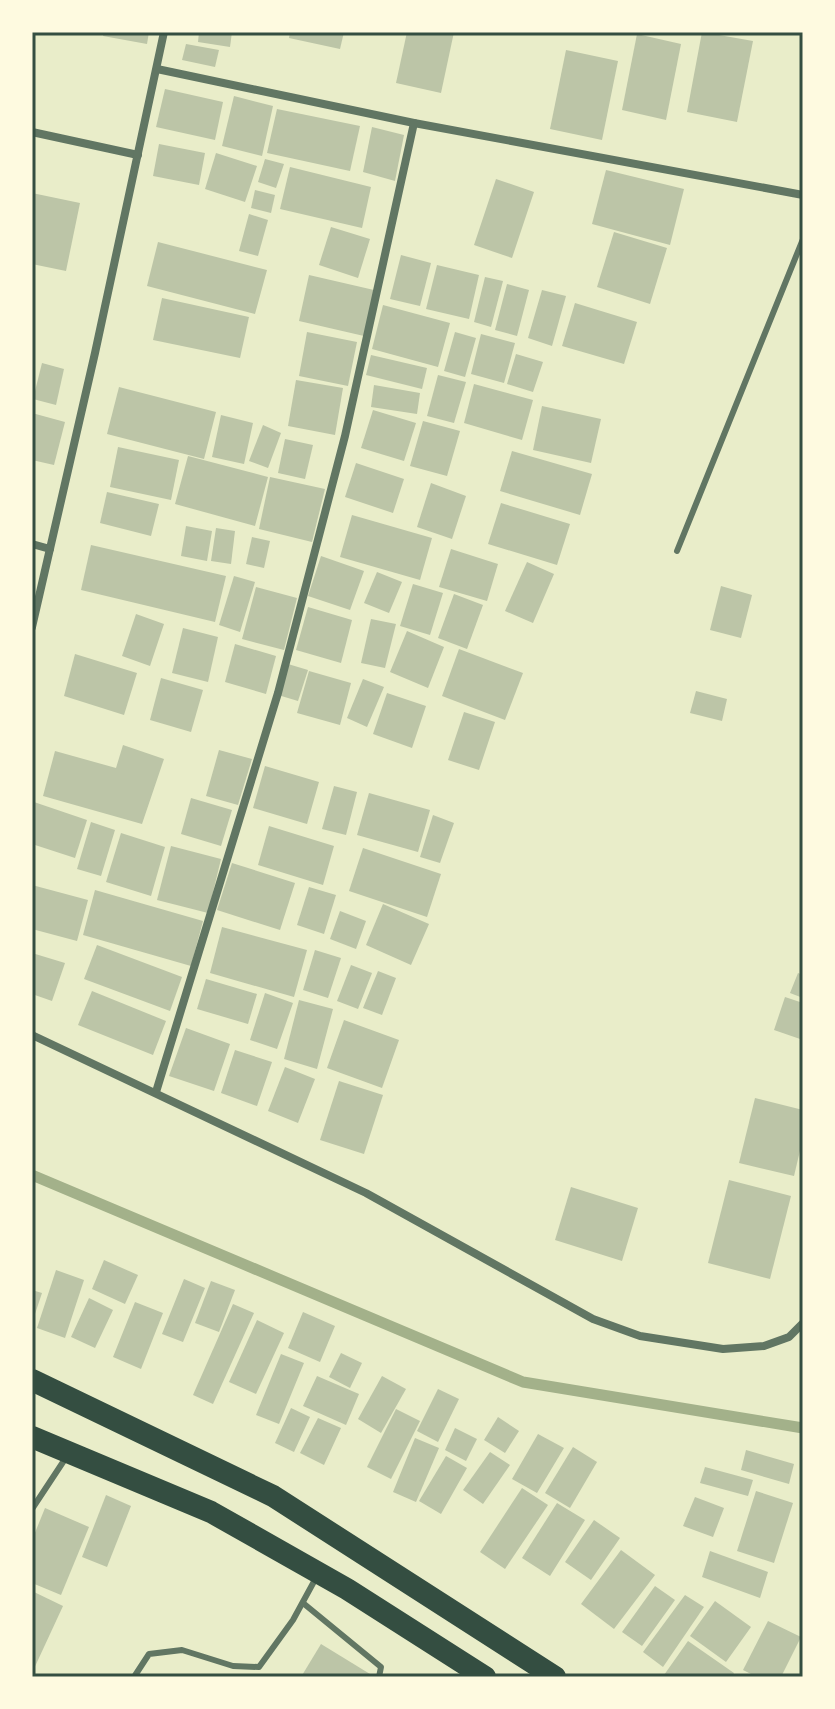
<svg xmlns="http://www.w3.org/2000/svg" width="835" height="1709" viewBox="0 0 835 1709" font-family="'Nunito Sans',sans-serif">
	<rect width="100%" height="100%" fill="#e9edc9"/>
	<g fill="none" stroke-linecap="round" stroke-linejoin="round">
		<path stroke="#a3b18a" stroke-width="11" d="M 32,1175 L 523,1382 L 803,1428"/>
	</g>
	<g fill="#bcc5a7">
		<path d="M 104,32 L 149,32 L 147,44 L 103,36 Z"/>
		<path d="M 199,32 L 232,32 L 230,47 L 198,42 Z"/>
		<path d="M 290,32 L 344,32 L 340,49 L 289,38 Z"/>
		<path d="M 407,32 L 454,32 L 441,93 L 396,83 Z"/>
		<path d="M 702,32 L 753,41 L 737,122 L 687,112 Z"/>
		<path d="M 637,34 L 681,44 L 666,120 L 622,110 Z"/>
		<path d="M 186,44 L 219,50 L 215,67 L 182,60 Z"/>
		<path d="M 566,50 L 618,61 L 602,140 L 550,129 Z"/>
		<path d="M 165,89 L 223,102 L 215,140 L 156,127 Z"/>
		<path d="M 234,96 L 273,106 L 262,156 L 222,146 Z"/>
		<path d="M 277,109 L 360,126 L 350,171 L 267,153 Z"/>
		<path d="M 372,127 L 404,135 L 395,181 L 363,172 Z"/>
		<path d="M 159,144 L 205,153 L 199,185 L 153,176 Z"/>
		<path d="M 216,153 L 257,166 L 245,202 L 205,189 Z"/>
		<path d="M 265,159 L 284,164 L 276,188 L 258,182 Z"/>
		<path d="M 290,167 L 371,187 L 362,228 L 280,209 Z"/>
		<path d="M 606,170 L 684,189 L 670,245 L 592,224 Z"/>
		<path d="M 496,179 L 534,192 L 512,258 L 474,245 Z"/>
		<path d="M 255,190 L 275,195 L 271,213 L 251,208 Z"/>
		<path d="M 32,193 L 80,203 L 66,271 L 32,264 Z"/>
		<path d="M 249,214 L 268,220 L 258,256 L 239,251 Z"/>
		<path d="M 331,227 L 370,239 L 358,278 L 319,265 Z"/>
		<path d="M 614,232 L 667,248 L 650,304 L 597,287 Z"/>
		<path d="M 158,242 L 267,270 L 255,314 L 147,286 Z"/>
		<path d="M 401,255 L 431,263 L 420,306 L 390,299 Z"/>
		<path d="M 437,265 L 479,275 L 469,319 L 426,309 Z"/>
		<path d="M 309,275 L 374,290 L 364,336 L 299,321 Z"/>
		<path d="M 485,277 L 503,281 L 491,327 L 474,322 Z"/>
		<path d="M 507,284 L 529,290 L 517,336 L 495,330 Z"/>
		<path d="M 542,290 L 566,296 L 552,346 L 528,338 Z"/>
		<path d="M 162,298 L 249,317 L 240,358 L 153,340 Z"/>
		<path d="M 575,303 L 637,322 L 624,364 L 562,346 Z"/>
		<path d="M 383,305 L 450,323 L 438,367 L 372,349 Z"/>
		<path d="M 307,332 L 357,342 L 348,386 L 299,376 Z"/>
		<path d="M 455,332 L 476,338 L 465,377 L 444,371 Z"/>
		<path d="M 481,334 L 515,343 L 504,383 L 471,374 Z"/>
		<path d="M 516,354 L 543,362 L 533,392 L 507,384 Z"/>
		<path d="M 371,355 L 427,368 L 422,389 L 366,375 Z"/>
		<path d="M 42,363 L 64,369 L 56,405 L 33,399 Z"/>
		<path d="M 438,375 L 466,382 L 454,423 L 427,416 Z"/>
		<path d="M 296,380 L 343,388 L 335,435 L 288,426 Z"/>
		<path d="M 474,384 L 533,400 L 522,440 L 464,423 Z"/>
		<path d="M 374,385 L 420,393 L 417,414 L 371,407 Z"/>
		<path d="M 119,387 L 216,412 L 204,459 L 107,434 Z"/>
		<path d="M 542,406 L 601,419 L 591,463 L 533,450 Z"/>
		<path d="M 373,410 L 416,423 L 404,461 L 361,448 Z"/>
		<path d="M 32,413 L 65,422 L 54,465 L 32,460 Z"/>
		<path d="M 221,415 L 253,423 L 244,464 L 212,457 Z"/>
		<path d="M 423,421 L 460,431 L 447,476 L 410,466 Z"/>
		<path d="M 263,425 L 281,433 L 268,468 L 249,461 Z"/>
		<path d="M 285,439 L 313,445 L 305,479 L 278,473 Z"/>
		<path d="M 118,447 L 179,460 L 171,500 L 110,487 Z"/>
		<path d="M 512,451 L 592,474 L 580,515 L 500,491 Z"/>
		<path d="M 188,456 L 268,477 L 255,526 L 175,504 Z"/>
		<path d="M 356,463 L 404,479 L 393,513 L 345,497 Z"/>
		<path d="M 270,477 L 325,489 L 312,542 L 259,529 Z"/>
		<path d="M 431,483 L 466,496 L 452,539 L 417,527 Z"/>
		<path d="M 107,492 L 159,504 L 151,536 L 100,523 Z"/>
		<path d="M 501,503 L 570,524 L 557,565 L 488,544 Z"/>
		<path d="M 352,515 L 432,538 L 420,580 L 340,557 Z"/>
		<path d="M 186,526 L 212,531 L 207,561 L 181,556 Z"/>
		<path d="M 216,528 L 235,531 L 231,564 L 211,561 Z"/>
		<path d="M 252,537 L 270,541 L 264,568 L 246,564 Z"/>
		<path d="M 91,545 L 226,576 L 215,622 L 81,590 Z"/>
		<path d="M 451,549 L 498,564 L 487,601 L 439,587 Z"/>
		<path d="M 321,556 L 364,571 L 350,610 L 308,596 Z"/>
		<path d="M 527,562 L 554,574 L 533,623 L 505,611 Z"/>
		<path d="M 377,572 L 402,582 L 389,613 L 364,603 Z"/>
		<path d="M 234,576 L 255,582 L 240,632 L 219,625 Z"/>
		<path d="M 413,584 L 443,593 L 430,635 L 400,626 Z"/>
		<path d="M 721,586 L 752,595 L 741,638 L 710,630 Z"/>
		<path d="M 256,587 L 297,598 L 284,650 L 242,639 Z"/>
		<path d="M 454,594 L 483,605 L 467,649 L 438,638 Z"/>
		<path d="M 308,607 L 352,620 L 341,663 L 296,650 Z"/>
		<path d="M 136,614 L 164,624 L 150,666 L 122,656 Z"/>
		<path d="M 371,619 L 396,624 L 385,668 L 361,663 Z"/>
		<path d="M 183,628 L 218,637 L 208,682 L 172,673 Z"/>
		<path d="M 407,631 L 444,647 L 428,688 L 390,672 Z"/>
		<path d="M 235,644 L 276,656 L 266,694 L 225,682 Z"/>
		<path d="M 459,649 L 523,673 L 505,720 L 442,696 Z"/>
		<path d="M 75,654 L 137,673 L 124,715 L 64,696 Z"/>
		<path d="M 288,664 L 308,670 L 298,701 L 278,695 Z"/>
		<path d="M 309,671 L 351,683 L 340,725 L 297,713 Z"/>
		<path d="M 161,678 L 203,690 L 191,732 L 150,720 Z"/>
		<path d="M 363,679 L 384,687 L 367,727 L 347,718 Z"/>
		<path d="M 696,691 L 727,699 L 722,721 L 690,713 Z"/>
		<path d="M 387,693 L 426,706 L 412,748 L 373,734 Z"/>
		<path d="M 464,712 L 495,722 L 479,770 L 448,760 Z"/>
		<path d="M 123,745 L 164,759 L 142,824 L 43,796 L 55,751 L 116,768 Z"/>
		<path d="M 219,750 L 252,759 L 238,805 L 206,796 Z"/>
		<path d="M 265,766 L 319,782 L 307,824 L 253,808 Z"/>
		<path d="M 334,786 L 357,792 L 346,835 L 322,829 Z"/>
		<path d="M 369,793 L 430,810 L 418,852 L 357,835 Z"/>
		<path d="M 191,798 L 232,810 L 221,846 L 181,834 Z"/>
		<path d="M 34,802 L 87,820 L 75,858 L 32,844 Z"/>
		<path d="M 433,815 L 454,823 L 440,863 L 420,857 Z"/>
		<path d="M 91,822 L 115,830 L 101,876 L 77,869 Z"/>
		<path d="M 269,826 L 334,846 L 323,885 L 258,865 Z"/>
		<path d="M 121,833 L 165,847 L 151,896 L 106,882 Z"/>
		<path d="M 171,846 L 221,859 L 208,913 L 157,900 Z"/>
		<path d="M 363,848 L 441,874 L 427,917 L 349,891 Z"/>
		<path d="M 232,863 L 295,883 L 280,930 L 217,910 Z"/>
		<path d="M 32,885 L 88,900 L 77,941 L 32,929 Z"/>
		<path d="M 309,887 L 336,895 L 324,934 L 297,925 Z"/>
		<path d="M 95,890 L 203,921 L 191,966 L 83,935 Z"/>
		<path d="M 383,904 L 429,924 L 411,965 L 366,945 Z"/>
		<path d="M 340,911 L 366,921 L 356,949 L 330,939 Z"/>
		<path d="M 222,927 L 307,950 L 294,997 L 210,973 Z"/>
		<path d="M 97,945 L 182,977 L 170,1011 L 84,979 Z"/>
		<path d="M 315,950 L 341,958 L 328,998 L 303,990 Z"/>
		<path d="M 32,953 L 65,963 L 52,1001 L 32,994 Z"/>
		<path d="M 351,965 L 372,973 L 358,1009 L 337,1001 Z"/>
		<path d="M 378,971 L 396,978 L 382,1015 L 363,1008 Z"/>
		<path d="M 798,973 L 803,975 L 803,998 L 790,993 Z"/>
		<path d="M 206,979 L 257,994 L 248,1024 L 197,1009 Z"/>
		<path d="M 92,991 L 166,1021 L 153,1055 L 78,1025 Z"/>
		<path d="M 265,993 L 293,1003 L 277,1049 L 250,1040 Z"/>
		<path d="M 785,997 L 803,1003 L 803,1040 L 774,1030 Z"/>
		<path d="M 299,1000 L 333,1009 L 317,1069 L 284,1059 Z"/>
		<path d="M 344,1020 L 399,1040 L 382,1088 L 327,1068 Z"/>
		<path d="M 186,1028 L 230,1044 L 214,1091 L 169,1076 Z"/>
		<path d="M 235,1050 L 272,1062 L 257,1106 L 221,1093 Z"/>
		<path d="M 285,1067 L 315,1079 L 298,1123 L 268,1111 Z"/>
		<path d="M 339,1081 L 383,1095 L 364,1154 L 320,1140 Z"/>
		<path d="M 755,1098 L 803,1110 L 803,1138 L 794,1176 L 739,1163 Z"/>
		<path d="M 729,1180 L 791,1196 L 770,1279 L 708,1263 Z"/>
		<path d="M 571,1187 L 638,1208 L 622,1261 L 555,1240 Z"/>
		<path d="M 104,1260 L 138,1275 L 125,1304 L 92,1289 Z"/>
		<path d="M 56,1270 L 84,1280 L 65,1338 L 37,1328 Z"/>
		<path d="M 184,1279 L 205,1288 L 183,1342 L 162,1334 Z"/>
		<path d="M 211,1281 L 235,1290 L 219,1332 L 195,1323 Z"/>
		<path d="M 32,1290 L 42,1293 L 33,1320 L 32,1320 Z"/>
		<path d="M 89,1298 L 113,1310 L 95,1348 L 71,1337 Z"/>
		<path d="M 135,1302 L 163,1313 L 141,1369 L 113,1357 Z"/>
		<path d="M 233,1304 L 254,1313 L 213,1404 L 193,1395 Z"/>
		<path d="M 303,1312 L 335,1326 L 320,1362 L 288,1348 Z"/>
		<path d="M 257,1320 L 284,1333 L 256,1394 L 229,1382 Z"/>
		<path d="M 341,1353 L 362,1363 L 350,1388 L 329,1377 Z"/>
		<path d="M 281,1354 L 304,1363 L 279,1424 L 256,1415 Z"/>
		<path d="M 317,1376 L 359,1394 L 346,1425 L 303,1406 Z"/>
		<path d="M 382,1376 L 406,1389 L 381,1433 L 358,1419 Z"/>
		<path d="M 438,1389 L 459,1399 L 438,1442 L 417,1431 Z"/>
		<path d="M 291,1408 L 310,1417 L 294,1452 L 275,1443 Z"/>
		<path d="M 396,1409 L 420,1421 L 391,1479 L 367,1467 Z"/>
		<path d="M 498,1417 L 519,1431 L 505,1453 L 484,1440 Z"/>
		<path d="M 318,1418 L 341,1428 L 324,1465 L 300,1453 Z"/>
		<path d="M 455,1428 L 477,1439 L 466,1461 L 445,1450 Z"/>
		<path d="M 538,1434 L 564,1448 L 537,1493 L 512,1479 Z"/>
		<path d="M 415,1438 L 439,1448 L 416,1502 L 393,1492 Z"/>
		<path d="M 573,1447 L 597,1462 L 570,1508 L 545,1493 Z"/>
		<path d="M 746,1450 L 794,1464 L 789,1484 L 741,1470 Z"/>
		<path d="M 490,1452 L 510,1465 L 483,1504 L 463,1490 Z"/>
		<path d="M 446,1456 L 467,1468 L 441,1514 L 419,1501 Z"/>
		<path d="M 705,1467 L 753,1480 L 748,1496 L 700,1483 Z"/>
		<path d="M 522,1488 L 548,1505 L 505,1569 L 480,1552 Z"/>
		<path d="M 756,1491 L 793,1503 L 774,1563 L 737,1551 Z"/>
		<path d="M 106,1495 L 131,1506 L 107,1567 L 82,1557 Z"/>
		<path d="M 695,1497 L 724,1508 L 713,1537 L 683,1526 Z"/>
		<path d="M 557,1503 L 585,1520 L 550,1576 L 522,1558 Z"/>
		<path d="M 45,1508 L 89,1527 L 61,1595 L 32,1583 L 32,1540 Z"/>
		<path d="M 594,1520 L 620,1538 L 591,1580 L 565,1562 Z"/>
		<path d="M 621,1550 L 655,1575 L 614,1629 L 581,1604 Z"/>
		<path d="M 710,1551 L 768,1572 L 760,1598 L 702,1577 Z"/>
		<path d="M 655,1586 L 675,1600 L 642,1646 L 622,1632 Z"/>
		<path d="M 32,1591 L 63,1606 L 32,1673 Z"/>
		<path d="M 685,1595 L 704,1607 L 663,1667 L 643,1652 Z"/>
		<path d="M 715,1601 L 751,1627 L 726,1662 L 690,1636 Z"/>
		<path d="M 768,1621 L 801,1637 L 781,1677 L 757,1677 L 743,1670 Z"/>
		<path d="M 688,1641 L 734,1673 L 732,1677 L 664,1675 Z"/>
		<path d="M 321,1644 L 370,1674 L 368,1677 L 301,1677 Z"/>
	</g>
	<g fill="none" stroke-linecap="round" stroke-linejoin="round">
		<g stroke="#617663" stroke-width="6">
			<path d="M 677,551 L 803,239"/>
			<path d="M 32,1509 L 67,1456"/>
			<path d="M 303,1603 L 381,1667 L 379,1677"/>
			<path d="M 134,1677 L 149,1654 L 182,1650 L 233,1666 L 259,1667 L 293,1620 L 317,1576"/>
		</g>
		<g stroke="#617663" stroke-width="8">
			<path d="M 157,69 L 414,123 L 803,195"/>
			<path d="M 32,132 L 138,155"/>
			<path d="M 32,544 L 50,549"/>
			<path d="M 32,627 L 95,353 L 164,32"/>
			<path d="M 32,1035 L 366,1193 L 593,1319 L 640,1336 L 723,1349 L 764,1346 L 789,1337 L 803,1323"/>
			<path d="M 156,1092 L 278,693 L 345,436 L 414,123"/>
		</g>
		<g stroke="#344e41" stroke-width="22">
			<path d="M 32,1380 L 273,1496 L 555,1677"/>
			<path d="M 32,1437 L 211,1512 L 347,1589 L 485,1677"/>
		</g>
	</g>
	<rect width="835" height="1709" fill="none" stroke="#fefae0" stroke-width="68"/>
	<rect x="34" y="34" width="767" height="1641" fill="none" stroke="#344e41" stroke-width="3"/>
</svg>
